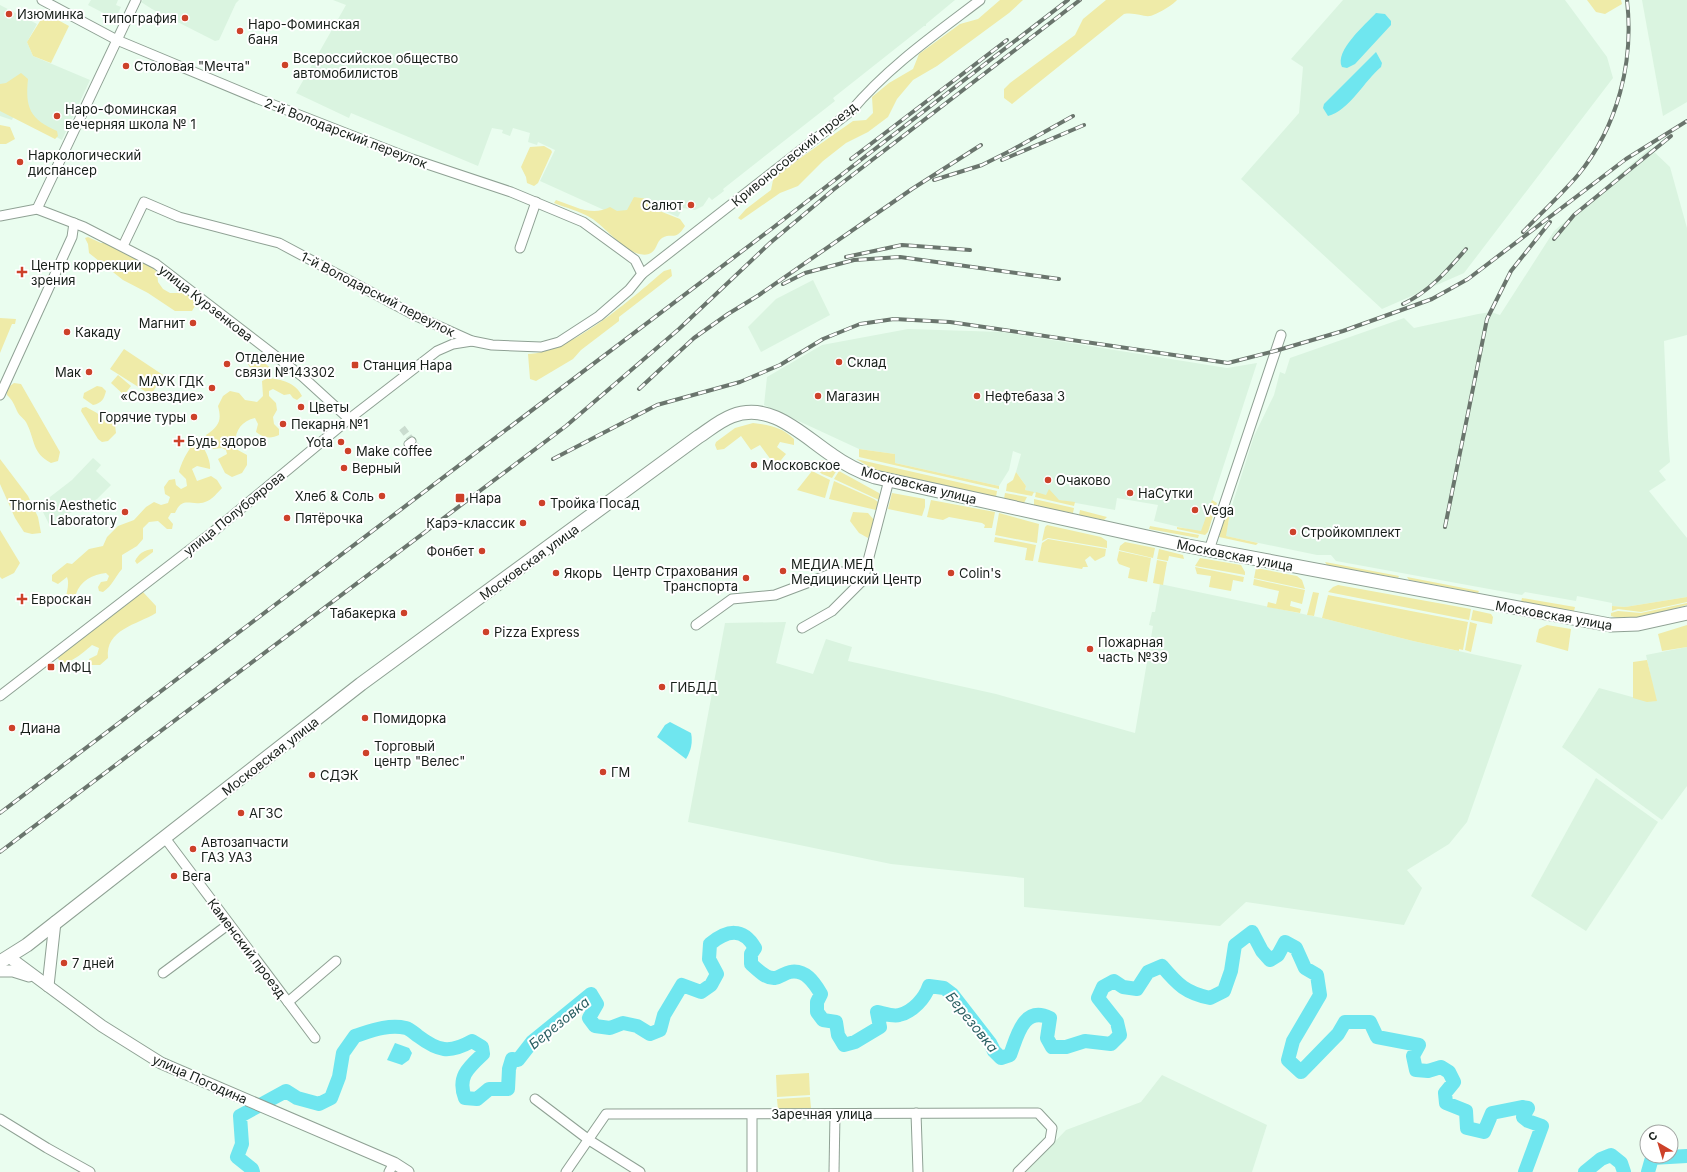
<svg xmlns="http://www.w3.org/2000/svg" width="1687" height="1172" viewBox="0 0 1687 1172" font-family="Inter,sans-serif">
	<rect width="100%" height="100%" fill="#eafdef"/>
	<g fill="#daf4e0">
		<path d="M 91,0 L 118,0 L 116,5 L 121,7 L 115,19 L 88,5 Z"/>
		<path d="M 143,0 L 239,0 L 236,3 L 219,40 L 215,41 L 152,9 L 141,2 Z"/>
		<path d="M 333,0 L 955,0 L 926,24 L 926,26 L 924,26 L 833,98 L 835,101 L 723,189 L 724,191 L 712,200 L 709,197 L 703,206 L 695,210 L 683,208 L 678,217 L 644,202 L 635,224 L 540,181 L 555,150 L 538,142 L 537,145 L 528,142 L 530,133 L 513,128 L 510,136 L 502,133 L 503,130 L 492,128 L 478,166 L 351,113 L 349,118 L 296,93 L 346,5 Z"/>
		<path d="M 1343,0 L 1565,0 L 1607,57 L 1613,78 L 1464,273 L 1382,309 L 1241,179 L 1299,113 L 1303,67 L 1291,59 Z"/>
		<path d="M 1642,0 L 1687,0 L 1687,102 L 1663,116 Z"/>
		<path d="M 0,5 L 37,24 L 27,42 L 33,56 L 90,80 L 62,140 L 14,115 L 12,120 L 0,116 Z"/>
		<path d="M 1650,148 L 1670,167 L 1687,228 L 1687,335 L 1664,341 L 1668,437 L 1670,462 L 1659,471 L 1666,480 L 1649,491 L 1687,538 L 1687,597 L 1625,607 L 1612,606 L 1612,603 L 1577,596 L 1576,601 L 1525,592 L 1522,595 L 1336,561 L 1331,555 L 1317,555 L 1225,536 L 1229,520 L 1228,518 L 1254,436 L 1274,395 L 1280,372 L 1285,374 L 1290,358 L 1404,318 L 1414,328 L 1478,314 L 1491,312 L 1500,315 L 1554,231 Z"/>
		<path d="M 813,280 L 830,315 L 761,352 L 748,327 L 776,299 Z"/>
		<path d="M 908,329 L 1002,332 L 1227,368 L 1257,363 L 1203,529 L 1200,532 L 1154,521 L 1158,505 L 1117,498 L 1115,510 L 1059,500 L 1025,490 L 1026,486 L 1016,472 L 1021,454 L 1013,451 L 1009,470 L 999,486 L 895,463 L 895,454 L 859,449 L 764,405 L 767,377 L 822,345 Z"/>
		<path d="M 93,458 L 101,465 L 96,471 L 111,485 L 97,499 L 49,524 L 43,512 L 50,497 L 72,480 Z"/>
		<path d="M 1160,584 L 1322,618 L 1413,641 L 1522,665 L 1467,822 L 1449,844 L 1407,870 L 1422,888 L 1404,925 L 1246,902 L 1220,926 L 1024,907 L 1024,878 L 891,864 L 688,822 L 725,623 L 786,622 L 776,663 L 813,674 L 826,639 L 852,647 L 848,661 L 996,694 L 1135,733 L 1153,626 L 1149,625 L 1152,612 L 1155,612 Z"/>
		<path d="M 1687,647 L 1687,786 L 1662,820 L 1562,747 L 1599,688 L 1647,701 L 1656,701 L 1646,655 Z"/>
		<path d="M 1596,778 L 1658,822 L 1586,931 L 1531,896 Z"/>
		<path d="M 1162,1075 L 1267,1125 L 1252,1172 L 1026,1172 L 1066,1130 L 1141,1102 Z"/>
	</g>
	<g fill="#efeba8">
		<path d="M 1000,0 L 1023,0 L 1009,13 L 937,66 L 913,80 L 897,99 L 888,117 L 868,132 L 846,143 L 823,161 L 798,186 L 780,193 L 741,220 L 738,218 L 746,209 L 771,190 L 773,180 L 786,168 L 853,121 L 866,120 L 873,113 L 872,97 L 889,83 L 913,69 L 919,54 L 960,24 L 978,19 Z"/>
		<path d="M 1106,0 L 1177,0 C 1173,5 1156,15 1150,16 C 1143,17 1135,12 1124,14 L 1012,104 L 1004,98 L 1004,89 L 1010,83 L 1075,35 L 1083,19 Z"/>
		<path d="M 1587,0 L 1621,0 L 1622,4 L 1605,14 L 1596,12 Z"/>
		<path d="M 45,13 L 69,26 L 51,63 L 33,56 L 27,42 Z"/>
		<path d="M 21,73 L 28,79 C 25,108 30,119 57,131 L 58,136 L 55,139 L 0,111 L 0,84 L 6,83 Z"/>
		<path d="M 0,125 L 10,127 L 15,139 L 6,144 L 0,144 Z"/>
		<path d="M 544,146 L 551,150 L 552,152 L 538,183 L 534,186 L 527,183 L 526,177 L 521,167 L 530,147 Z"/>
		<path d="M 634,197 L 648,199 L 652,208 L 680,219 L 685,226 C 675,242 673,232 662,238 C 656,242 657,251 649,254 C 630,260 605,226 591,218 C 580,211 566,208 554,203 L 556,200 C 574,206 592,217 610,207 L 617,211 L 627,210 Z"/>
		<path d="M 88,237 L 101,243 L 109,243 L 149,265 L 157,272 L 158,282 L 163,289 L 170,293 L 187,293 L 194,300 L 195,306 L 192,311 L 175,311 L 148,293 L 123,280 L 89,253 L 88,244 L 85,238 Z"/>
		<path d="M 671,269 L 672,276 L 619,317 L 619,321 L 581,350 L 573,359 L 536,381 L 530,379 L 528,354 C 571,353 632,298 664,271 Z"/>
		<path d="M 0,318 L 16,319 L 15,324 L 12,324 L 0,353 Z"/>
		<path d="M 124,349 L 163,375 L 151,395 L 110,369 Z"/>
		<path d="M 253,354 L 272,369 C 264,380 250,372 247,361 Z"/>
		<path d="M 118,375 L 131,386 L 124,395 L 111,383 Z"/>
		<path d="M 268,378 C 281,379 296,383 302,396 L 297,400 L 293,398 L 290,394 L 284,395 L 273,389 L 269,391 L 269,396 L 276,403 L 277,410 L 273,417 L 274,424 L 279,429 L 279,435 C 271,439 263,438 256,432 L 258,424 L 255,418 C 240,421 233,434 236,449 L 247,455 L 247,465 L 242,473 L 232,477 L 225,473 L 218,459 L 227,454 L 226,450 L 222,448 L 213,449 L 206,435 C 219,426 222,421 218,406 L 223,396 L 230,391 L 239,393 L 245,400 L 257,402 L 263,396 L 262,381 Z"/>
		<path d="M 14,383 L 21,384 L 60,452 L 58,461 L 51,463 C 32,453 35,440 27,424 C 25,419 19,416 17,411 C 14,404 13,401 7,395 L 7,388 Z"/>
		<path d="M 97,386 L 102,387 L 106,391 C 104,399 102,403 93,405 L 83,398 L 84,393 Z"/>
		<path d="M 86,407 L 97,413 L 104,420 L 111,419 L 115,425 L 116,433 L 108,441 L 102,442 L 98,439 L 81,411 L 82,408 Z"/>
		<path d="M 753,423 C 769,425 782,427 794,439 L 794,445 L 780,442 L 777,447 L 786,454 L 777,465 L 774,464 L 760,445 L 751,450 L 741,436 L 724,449 L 717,450 L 715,445 L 716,442 L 735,428 Z"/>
		<path d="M 198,440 C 204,447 211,460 210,469 L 197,466 L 192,469 L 197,481 L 211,476 L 217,480 L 222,488 C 217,493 212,500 205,502 C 191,507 183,495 175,513 L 171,513 L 168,518 L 173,524 L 172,529 L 167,529 L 158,521 L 149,522 L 143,528 L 143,539 L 137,546 L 122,555 L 122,569 C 114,578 113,585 103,592 L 99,591 L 98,587 L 101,582 L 107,581 L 109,576 L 106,573 C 93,574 80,581 76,594 L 79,597 L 87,595 L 91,596 L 91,602 L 84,606 L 78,603 L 71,605 L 66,600 C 66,592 70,585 67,577 L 58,584 L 52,581 L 52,575 L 67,563 L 72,564 L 89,549 L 103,546 L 107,537 L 118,526 L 134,520 L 146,507 L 154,502 L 161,505 L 168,503 L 170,497 L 165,494 L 164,487 L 169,480 L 175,479 L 176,485 L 181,489 L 187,486 L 186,479 L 179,472 C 181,463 190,445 198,440 Z"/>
		<path d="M 859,449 L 895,454 L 895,463 L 999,486 L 999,489 L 859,457 Z"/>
		<path d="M 0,459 L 28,496 L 38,517 L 41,533 L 32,534 L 24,532 L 15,518 L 0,484 Z"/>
		<path d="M 856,459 L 997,491 L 996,497 L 886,472 L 873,469 Z"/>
		<path d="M 823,460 L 837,470 L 832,478 L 822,474 L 816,469 L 814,465 L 817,461 Z"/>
		<path d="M 812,471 L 830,480 L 825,498 L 797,490 Z"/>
		<path d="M 839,471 L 879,493 L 880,495 L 879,500 L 834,479 Z"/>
		<path d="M 1016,472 L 1026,486 L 1025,490 L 1034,492 L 1032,496 L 1006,491 L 1007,484 L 1013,480 Z"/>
		<path d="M 834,481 L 874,499 L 878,502 L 876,510 L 829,499 Z"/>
		<path d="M 1049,489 L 1059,500 L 1075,502 L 1074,506 L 1035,497 L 1036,492 L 1046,495 Z"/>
		<path d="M 892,493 L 925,499 L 925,507 L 922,516 L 888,509 Z"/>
		<path d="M 1005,493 L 1027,497 L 1024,503 L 1004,499 Z"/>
		<path d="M 1034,499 L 1074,508 L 1073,513 L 1034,506 Z"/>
		<path d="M 931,500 L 995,512 L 992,528 L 984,528 L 985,525 L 982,523 L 949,517 L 943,520 L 927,517 Z"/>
		<path d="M 1212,500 L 1217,503 L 1208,532 L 1205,535 L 1177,529 L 1177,527 L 1201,531 Z"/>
		<path d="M 1227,507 L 1231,507 L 1226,536 L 1258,543 L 1256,545 L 1219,537 Z"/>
		<path d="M 1080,510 L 1107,517 L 1104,520 L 1079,515 Z"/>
		<path d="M 853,512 L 868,513 L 874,520 L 873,529 L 868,538 L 859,533 L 850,521 Z"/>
		<path d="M 999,513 L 1039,524 L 1037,543 L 995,535 Z"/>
		<path d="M 1047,525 L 1101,537 L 1107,541 L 1107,548 L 1048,538 L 1042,541 L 1045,527 Z"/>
		<path d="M 1150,526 L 1199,535 L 1198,538 L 1149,529 Z"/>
		<path d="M 0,530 L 20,563 L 14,573 L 2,579 L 0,577 Z"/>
		<path d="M 995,537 L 1036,545 L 1033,561 L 1025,560 L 1027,548 L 994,542 Z"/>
		<path d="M 1048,539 L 1106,549 L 1105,556 L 1095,561 L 1090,556 L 1085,560 L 1088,567 L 1083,567 L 1082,569 L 1038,562 L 1042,543 Z"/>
		<path d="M 1125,542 L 1155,548 L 1153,558 L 1119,550 L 1120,546 Z"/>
		<path d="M 153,549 L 153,552 L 137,564 L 135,561 C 139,553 144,550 153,549 Z"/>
		<path d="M 1159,549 L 1183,555 L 1184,559 L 1169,556 L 1168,561 L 1157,559 Z"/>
		<path d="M 1119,551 L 1151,558 L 1147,582 L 1128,578 L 1130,568 L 1119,564 L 1117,560 Z"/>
		<path d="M 1200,558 L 1241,565 L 1245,572 L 1245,575 L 1195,566 Z"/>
		<path d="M 1157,560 L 1167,562 L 1163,585 L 1153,583 Z"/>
		<path d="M 1325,562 L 1399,576 L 1398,578 L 1327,565 Z"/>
		<path d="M 1195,567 L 1244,577 L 1243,582 L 1233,580 L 1231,591 L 1209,587 L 1211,576 L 1197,574 Z"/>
		<path d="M 1256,568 L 1297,576 L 1302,580 L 1305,589 L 1254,578 Z"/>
		<path d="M 1407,577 L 1479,591 L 1478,593 L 1409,580 Z"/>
		<path d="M 1254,579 L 1305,590 L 1302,604 L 1291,601 L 1290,606 L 1301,609 L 1300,613 L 1267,607 L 1268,602 L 1276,604 L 1279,591 L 1253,585 Z"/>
		<path d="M 1338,585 L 1471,609 L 1469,620 L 1328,592 L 1333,587 Z"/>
		<path d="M 143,592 L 156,606 L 156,613 C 137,625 105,629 108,658 L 100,665 L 91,665 L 89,659 L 97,655 L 99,648 L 92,645 C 85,651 71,664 61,663 L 57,657 L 130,598 Z"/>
		<path d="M 1313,592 L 1319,593 L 1314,616 L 1307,615 Z"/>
		<path d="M 1328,595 L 1468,622 L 1463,650 L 1459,649 L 1459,651 L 1413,641 L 1322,618 Z"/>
		<path d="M 1687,597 L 1687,602 L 1641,612 L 1618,609 L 1612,611 L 1612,606 L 1625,607 Z"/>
		<path d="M 1522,598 L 1575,607 L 1574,611 L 1521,602 Z"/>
		<path d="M 1687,603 L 1687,605 C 1668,610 1629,624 1611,616 L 1611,613 L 1618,611 L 1641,613 Z"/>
		<path d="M 1473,610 L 1491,614 L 1493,617 L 1492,624 L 1471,620 Z"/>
		<path d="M 1470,622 L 1477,624 L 1471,652 L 1465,650 Z"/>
		<path d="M 1547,625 L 1571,629 L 1568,651 L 1536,642 L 1539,629 Z"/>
		<path d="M 1687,625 L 1687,647 L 1662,651 L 1658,634 Z"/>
		<path d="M 1647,660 L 1657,701 L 1647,702 L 1633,698 L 1633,662 Z"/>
		<path d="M 809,1073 L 810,1095 L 777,1097 L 776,1075 Z"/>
		<path d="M 810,1097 L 811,1108 L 778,1110 L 777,1099 Z"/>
	</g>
	<g fill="#6fe6ef">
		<path d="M 1376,13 L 1385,14 L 1391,21 L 1391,25 L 1355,64 L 1347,68 L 1342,67 C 1334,51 1366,24 1376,13 Z"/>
		<path d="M 1376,52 L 1382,63 L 1381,67 C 1365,80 1349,111 1328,116 L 1323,108 L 1324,104 Z"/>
		<path d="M 670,722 L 691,733 C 693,742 691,751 686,759 L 657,737 L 665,725 Z"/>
		<path d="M 395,1043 L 409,1048 L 412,1053 L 409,1060 L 402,1065 L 387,1060 Z"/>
	</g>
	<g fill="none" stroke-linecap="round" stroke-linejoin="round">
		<g stroke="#6fe6ef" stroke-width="14">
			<path d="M 253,1172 L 252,1169 L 237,1157 L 242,1144 L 240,1116 L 286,1091 L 297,1098 L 319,1104 L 331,1098 L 339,1077 L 343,1053 L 355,1036 C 371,1031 388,1024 406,1028 C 410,1029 415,1034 418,1036 C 438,1051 449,1054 472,1041 L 482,1047 L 483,1054 C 468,1068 457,1077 465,1098 L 477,1099 L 489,1089 L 508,1089 L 509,1069 L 512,1059 L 518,1060 L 532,1042 L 591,994 L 597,1004 L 589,1018 L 595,1026 L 610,1028 L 623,1023 L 637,1026 L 650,1034 L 660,1030 L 664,1015 L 682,985 L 701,992 L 711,985 L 717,974 L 709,959 L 710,944 C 727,930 743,927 755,948 L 751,954 L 751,964 C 758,970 766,979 775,978 C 780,977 785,973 790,972 C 805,969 814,982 821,994 L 817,1002 L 817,1012 L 823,1020 L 836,1022 L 838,1035 L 844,1045 L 855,1042 L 880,1027 L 877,1012 C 883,1013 893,1017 899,1015 C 913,1012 925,998 929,986 L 944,988 L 952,994 L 990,1043 L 994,1051 L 1001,1058 L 1010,1055 C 1017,1037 1023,1005 1050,1018 L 1047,1038 L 1052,1047 L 1066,1047 L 1085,1041 L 1111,1044 L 1120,1035 L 1117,1022 L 1098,998 L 1103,987 L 1114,981 L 1123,987 L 1137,989 L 1148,972 L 1162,966 C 1178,985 1186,993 1210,998 L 1224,991 L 1231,971 L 1235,945 L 1252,932 L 1262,951 L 1270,960 L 1278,955 L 1285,942 L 1296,948 L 1305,968 L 1317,975 L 1320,995 L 1293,1041 L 1288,1060 L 1301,1072 L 1338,1034 L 1345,1022 L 1370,1022 L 1377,1037 L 1419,1045 L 1413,1056 L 1416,1070 L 1428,1071 L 1441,1067 L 1449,1072 L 1454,1082 L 1445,1093 L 1446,1103 L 1466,1111 L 1467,1128 L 1484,1132 L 1492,1113 L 1522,1107 L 1528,1108 L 1523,1117 L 1528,1121 L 1542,1126 L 1525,1172"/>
			<path d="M 1585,1172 L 1601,1159 L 1611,1155 L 1621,1163 L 1624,1172"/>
			<path d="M 1648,1172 L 1652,1158 L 1687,1156"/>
		</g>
		<path stroke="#cadccf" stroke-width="7" stroke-dasharray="7 3.5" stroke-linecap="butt" d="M 402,428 L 416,446"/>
		<defs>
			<path id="pedestrian" d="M 408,444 L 412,441"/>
			<g id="minor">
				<path d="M 42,0 L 117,40 L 261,100 L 412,159 L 511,192 L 583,222 L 635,260 L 642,274"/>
				<path d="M 37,209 L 136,0"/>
				<path d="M 0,216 L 37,209 L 84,227 L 156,264 L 303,377 L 349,419"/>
				<path d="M 123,246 L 144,202 L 179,217 L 279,243 L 414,315 L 472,341 L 492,345 L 541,347 L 559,342 L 599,316 L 629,290 L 642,274 L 851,111 C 888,67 934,35 980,0"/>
				<path d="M 520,248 L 536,202"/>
				<path d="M 0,395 L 72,237 L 74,223"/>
				<path d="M 1209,550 L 1281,335"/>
				<path d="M 696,625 L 732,599 L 775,595 L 836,572 L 865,572"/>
				<path d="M 802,628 L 832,611 L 863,580 L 889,480"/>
				<path d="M 0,696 L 214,531 L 349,419 L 437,351 L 453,344 L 472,341"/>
				<path d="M 165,838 L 315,1038"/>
				<path d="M 163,973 L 229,924"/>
				<path d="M 288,1002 L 336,961"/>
				<path d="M 535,1099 L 589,1140 L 640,1172"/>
				<path d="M 916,1113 L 918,1172"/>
				<path d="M 0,1119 L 47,1148 L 90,1172"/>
				<path d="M 389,1172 L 394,1163"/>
				<path d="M 566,1172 L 606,1114 L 1038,1113 L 1052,1128 L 1050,1140 L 1018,1172"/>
				<path d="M 752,1172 L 752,1115"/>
				<path d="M 834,1172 L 835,1114"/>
			</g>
			<g id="tertiary">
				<path d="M 9,957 L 102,1026 L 161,1063 L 394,1163 L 408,1172"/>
				<path d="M 0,971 L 13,971 L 29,976"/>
				<path d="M 48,986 L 55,922"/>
			</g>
			<path id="secondary" d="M 0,962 L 27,945 L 361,684 L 698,437 C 709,430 719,421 732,416 C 771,401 802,435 832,455 C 846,465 860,472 875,477 L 1188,546 L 1610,625 L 1638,624 L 1687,613"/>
		</defs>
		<use href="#pedestrian" stroke="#8fa194" stroke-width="9"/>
		<use href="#minor" stroke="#8fa194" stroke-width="11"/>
		<use href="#tertiary" stroke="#8fa194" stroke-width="13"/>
		<use href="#secondary" stroke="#8fa194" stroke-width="15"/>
		<use href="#pedestrian" stroke="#fff" stroke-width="7"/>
		<use href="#minor" stroke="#fff" stroke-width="9"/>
		<use href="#tertiary" stroke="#fff" stroke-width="11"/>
		<use href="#secondary" stroke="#fff" stroke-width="13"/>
		<defs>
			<g id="rail">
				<path d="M 851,159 L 1007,40"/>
				<path d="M 1002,160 L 1084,125"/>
				<path d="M 934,180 L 982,165 L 1012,150 L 1073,116"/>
				<path d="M 1523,232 C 1541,213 1561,195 1578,175 C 1618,126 1634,62 1627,0"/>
				<path d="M 1554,239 L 1574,215 L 1671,136"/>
				<path d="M 846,257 L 902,245 L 970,250"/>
				<path d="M 783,284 L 805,273 L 854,260 L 900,257 L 1059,279"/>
				<path d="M 1403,304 C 1429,292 1448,270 1466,249"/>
				<path d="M 639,389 L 694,338 L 728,314 L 759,295 L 912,189 L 981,145"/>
				<path d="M 553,459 L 657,405 L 740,382 L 780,365 L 823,339 L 860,324 L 894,319 L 950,322 L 1228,363 L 1275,351 L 1343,331 L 1432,299 L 1468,279 L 1626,159 L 1687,121"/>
				<path d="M 1445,527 L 1487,319 L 1511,271 L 1550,222"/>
				<path d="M 0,813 L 770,230 L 1068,0"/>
				<path d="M 0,852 L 566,426 L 679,329 L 770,243 L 833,190 L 1080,0"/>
			</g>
		</defs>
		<use href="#rail" stroke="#6a756d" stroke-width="4"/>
		<use href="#rail" stroke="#fff" stroke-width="2.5" stroke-dasharray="8" stroke-linecap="butt"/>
	</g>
	<g fill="#cd4129" stroke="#fff" stroke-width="1.5">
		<circle cx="9" cy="14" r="4"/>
		<circle cx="185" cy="18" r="4"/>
		<circle cx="240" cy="31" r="4"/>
		<circle cx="285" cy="65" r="4"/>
		<circle cx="126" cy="66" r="4"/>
		<circle cx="57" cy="116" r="4"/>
		<circle cx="20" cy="162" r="4"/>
		<circle cx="691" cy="205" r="4"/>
		<path d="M20 266h4v4h4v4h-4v4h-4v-4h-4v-4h4z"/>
		<circle cx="193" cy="323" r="4"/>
		<circle cx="67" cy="332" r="4"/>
		<circle cx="839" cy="362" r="4"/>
		<circle cx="227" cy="364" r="4"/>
		<rect x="351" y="361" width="8" height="8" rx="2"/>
		<circle cx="89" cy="372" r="4"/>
		<circle cx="212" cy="388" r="4"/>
		<circle cx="818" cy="396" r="4"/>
		<circle cx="977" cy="396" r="4"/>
		<circle cx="301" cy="407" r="4"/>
		<circle cx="194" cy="417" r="4"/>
		<circle cx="283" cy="424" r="4"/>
		<path d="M177 435h4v4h4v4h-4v4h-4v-4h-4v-4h4z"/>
		<circle cx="341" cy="442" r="4"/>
		<circle cx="348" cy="451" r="4"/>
		<circle cx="754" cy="465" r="4"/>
		<circle cx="344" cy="468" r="4"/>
		<circle cx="1048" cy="480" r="4"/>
		<circle cx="1130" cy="493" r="4"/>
		<circle cx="382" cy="496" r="4"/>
		<rect x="455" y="493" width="10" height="10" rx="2"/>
		<circle cx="542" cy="503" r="4"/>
		<circle cx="1195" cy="510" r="4"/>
		<circle cx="125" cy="512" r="4"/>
		<circle cx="287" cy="518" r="4"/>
		<circle cx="523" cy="523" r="4"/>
		<circle cx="1293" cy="532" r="4"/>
		<circle cx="482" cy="551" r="4"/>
		<circle cx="783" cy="571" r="4"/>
		<circle cx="556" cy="573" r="4"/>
		<circle cx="951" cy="573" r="4"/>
		<circle cx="746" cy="578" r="4"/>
		<path d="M20 593h4v4h4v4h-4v4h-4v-4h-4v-4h4z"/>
		<circle cx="404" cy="613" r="4"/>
		<circle cx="486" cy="632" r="4"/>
		<circle cx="1090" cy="649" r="4"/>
		<rect x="47" y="663" width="8" height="8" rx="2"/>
		<circle cx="662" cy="687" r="4"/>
		<circle cx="365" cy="718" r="4"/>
		<circle cx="12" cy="728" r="4"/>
		<circle cx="366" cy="753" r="4"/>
		<circle cx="603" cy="772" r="4"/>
		<circle cx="312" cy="775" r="4"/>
		<circle cx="241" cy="813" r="4"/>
		<circle cx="193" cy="849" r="4"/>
		<circle cx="174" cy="876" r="4"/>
		<circle cx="64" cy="963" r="4"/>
	</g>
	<g text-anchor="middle" stroke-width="4" stroke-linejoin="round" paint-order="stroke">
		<g font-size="13" fill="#171e19" stroke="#fff" text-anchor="start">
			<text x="17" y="19">Изюминка</text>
			<text x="177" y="23" text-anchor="end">типография</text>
			<text x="248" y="29">Наро-Фоминская<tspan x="248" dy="15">баня</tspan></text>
			<text x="293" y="63">Всероссийское общество<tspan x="293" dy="15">автомобилистов</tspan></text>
			<text x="134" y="71">Столовая "Мечта"</text>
			<text x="65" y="114">Наро-Фоминская<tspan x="65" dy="15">вечерняя школа № 1</tspan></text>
			<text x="28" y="160">Наркологический<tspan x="28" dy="15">диспансер</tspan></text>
			<text x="683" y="210" text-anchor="end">Салют</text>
			<text x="31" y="270">Центр коррекции<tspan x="31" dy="15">зрения</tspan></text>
			<text x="185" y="328" text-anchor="end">Магнит</text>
			<text x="75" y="337">Какаду</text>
			<text x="235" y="362">Отделение<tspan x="235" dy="15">связи №143302</tspan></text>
			<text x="847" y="367">Склад</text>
			<text x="363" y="370">Станция Нара</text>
			<text x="81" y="377" text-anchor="end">Мак</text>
			<text x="204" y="386" text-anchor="end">МАУК ГДК<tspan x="204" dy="15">«Созвездие»</tspan></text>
			<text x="826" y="401">Магазин</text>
			<text x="985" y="401">Нефтебаза 3</text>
			<text x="309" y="412">Цветы</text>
			<text x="186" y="422" text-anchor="end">Горячие туры</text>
			<text x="291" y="429">Пекарня №1</text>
			<text x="187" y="446">Будь здоров</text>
			<text x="333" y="447" text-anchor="end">Yota</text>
			<text x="356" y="456">Make coffee</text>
			<text x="762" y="470">Московское</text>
			<text x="352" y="473">Верный</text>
			<text x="1056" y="485">Очаково</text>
			<text x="1138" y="498">НаСутки</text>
			<text x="374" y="501" text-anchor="end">Хлеб &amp; Соль</text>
			<text x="469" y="503">Нара</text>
			<text x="550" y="508">Тройка Посад</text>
			<text x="117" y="510" text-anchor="end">Thornis Aesthetic<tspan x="117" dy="15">Laboratory</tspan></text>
			<text x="1203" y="515">Vega</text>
			<text x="295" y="523">Пятёрочка</text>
			<text x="515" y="528" text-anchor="end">Карэ-классик</text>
			<text x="1301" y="537">Стройкомплект</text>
			<text x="474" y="556" text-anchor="end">Фонбет</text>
			<text x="791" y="569">МЕДИА МЕД<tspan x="791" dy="15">Медицинский Центр</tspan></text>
			<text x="738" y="576" text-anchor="end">Центр Страхования<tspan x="738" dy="15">Транспорта</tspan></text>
			<text x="564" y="578">Якорь</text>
			<text x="959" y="578">Colin's</text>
			<text x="31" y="604">Евроскан</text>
			<text x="396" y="618" text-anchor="end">Табакерка</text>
			<text x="494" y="637">Pizza Express</text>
			<text x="1098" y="647">Пожарная<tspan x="1098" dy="15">часть №39</tspan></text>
			<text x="59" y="672">МФЦ</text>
			<text x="670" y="692">ГИБДД</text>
			<text x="373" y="723">Помидорка</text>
			<text x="20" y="733">Диана</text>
			<text x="374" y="751">Торговый<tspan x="374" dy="15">центр "Велес"</tspan></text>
			<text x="611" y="777">ГМ</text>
			<text x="320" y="780">СДЭК</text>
			<text x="249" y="818">АГЗС</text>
			<text x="201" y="847">Автозапчасти<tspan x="201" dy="15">ГАЗ УАЗ</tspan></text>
			<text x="182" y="881">Вега</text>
			<text x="72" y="968">7 дней</text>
		</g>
		<g font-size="13" fill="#171e19" stroke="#fff">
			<text transform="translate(346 133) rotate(21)" y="5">2-й Володарский переулок</text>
			<text transform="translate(794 154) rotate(-39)" y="5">Кривоносовский проезд</text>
			<text transform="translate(378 294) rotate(27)" y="5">1-й Володарский переулок</text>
			<text transform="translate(206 303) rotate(38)" y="5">улица Курзенкова</text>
			<text transform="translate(919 485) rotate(14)" y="5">Московская улица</text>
			<text transform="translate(234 513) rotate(-39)" y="5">улица Полубоярова</text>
			<text transform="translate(1235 555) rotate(11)" y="5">Московская улица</text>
			<text transform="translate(529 562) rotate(-36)" y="5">Московская улица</text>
			<text transform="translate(1554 615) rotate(10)" y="5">Московская улица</text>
			<text transform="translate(270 756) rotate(-38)" y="5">Московская улица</text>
			<text transform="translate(247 948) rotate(53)" y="5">Каменский проезд</text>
			<text transform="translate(200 1079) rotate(24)" y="5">улица Погодина</text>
			<text x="822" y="1119">Заречная улица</text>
		</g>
		<g font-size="14" font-style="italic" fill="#2b5f62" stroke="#fff">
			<text transform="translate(972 1022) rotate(51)" y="5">Березовка</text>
			<text transform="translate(559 1023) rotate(-39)" y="5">Березовка</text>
		</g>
	</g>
	<g transform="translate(1659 1144) rotate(322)"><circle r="19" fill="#ffffff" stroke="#a2a5a3"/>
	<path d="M0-3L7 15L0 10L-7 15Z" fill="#cd4129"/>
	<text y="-6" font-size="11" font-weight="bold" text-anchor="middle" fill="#171e19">С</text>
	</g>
</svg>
